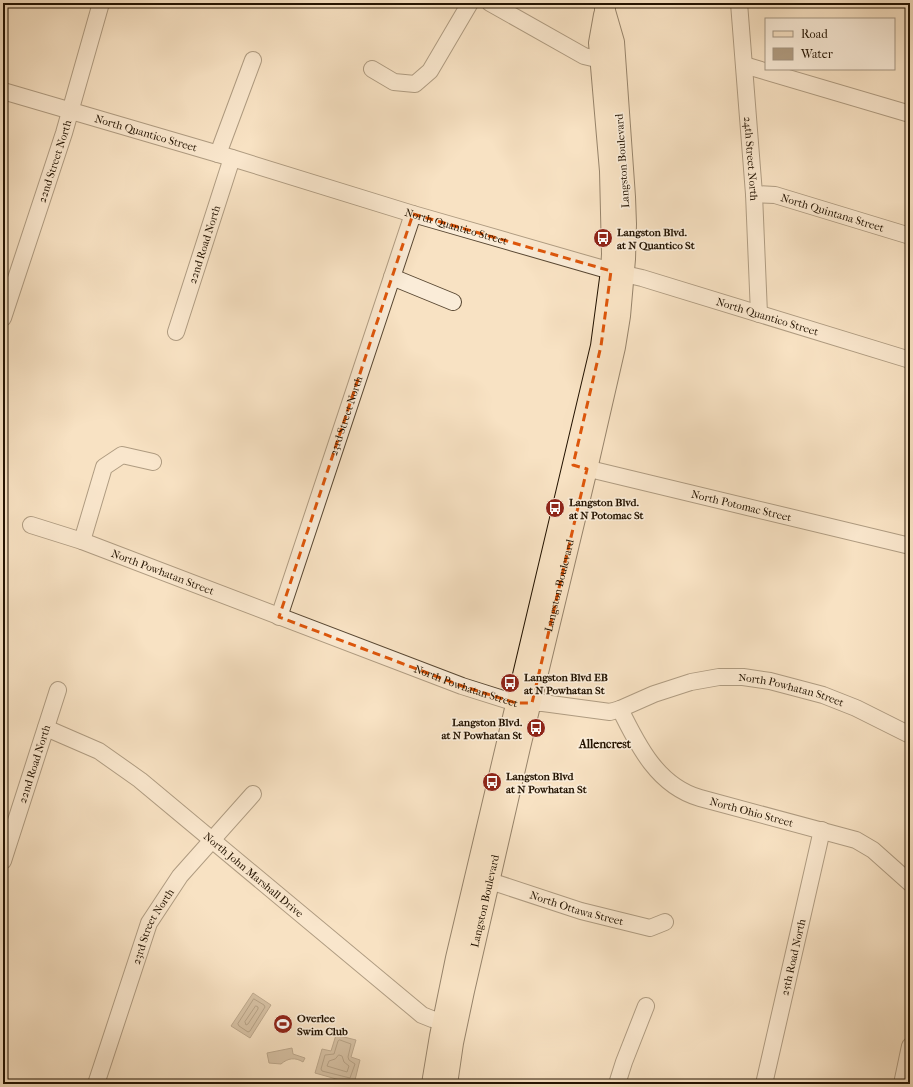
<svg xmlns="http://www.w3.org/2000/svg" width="913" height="1087" viewBox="0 0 913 1087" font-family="'IM FELL French Canon',serif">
	<rect width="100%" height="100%" fill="#f8e2c3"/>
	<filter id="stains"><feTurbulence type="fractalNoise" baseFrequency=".005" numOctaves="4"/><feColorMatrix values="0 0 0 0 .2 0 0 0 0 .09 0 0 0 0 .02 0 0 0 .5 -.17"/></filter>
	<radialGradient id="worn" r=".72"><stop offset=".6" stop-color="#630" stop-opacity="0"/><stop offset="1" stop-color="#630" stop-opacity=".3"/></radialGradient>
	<g fill="#b09c81" stroke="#78654e">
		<path d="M 253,993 L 271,1005 L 250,1038 L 231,1026 Z"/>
		<path d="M 336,1035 L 356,1040 L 351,1057 L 360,1060 L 354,1084 L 315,1073 L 322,1049 L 331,1051 Z"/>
		<path d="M 292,1048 L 293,1054 L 305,1058 L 303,1062 C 295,1057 288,1058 281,1064 L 269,1063 L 267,1053 Z"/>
	</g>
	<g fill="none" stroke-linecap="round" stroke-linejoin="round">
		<g stroke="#6a5841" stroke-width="1">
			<path d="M 254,999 L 264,1005 L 265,1007 L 250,1031 L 248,1032 L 239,1026 L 238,1024 Z"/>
			<path d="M 256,1006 L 258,1007 L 258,1009 L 248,1024 L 246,1025 L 245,1022 Z"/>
			<path d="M 340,1040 L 351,1044 L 348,1057 L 349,1060 L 355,1064 L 350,1078 L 322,1071 L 321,1069 L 325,1055 L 334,1054 L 338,1041 Z"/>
			<path d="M 339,1055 L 342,1056 L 344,1062 L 349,1066 L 347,1072 L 327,1066 L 329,1061 L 335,1059 Z"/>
		</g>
		<defs>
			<g id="minor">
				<path d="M 490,3 L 584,56 L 601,60 L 612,59"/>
				<path id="s1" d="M 739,3 L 754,194 L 759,314"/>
				<path d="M 744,65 L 910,114"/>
				<path d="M 372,69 L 394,82 L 415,84 L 430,71 L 470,3"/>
				<path id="s2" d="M 3,91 L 232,158 L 413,214 L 611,271 L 642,278 L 910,360"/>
				<path d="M 218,154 L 253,60"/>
				<path id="s3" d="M 754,194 L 775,195 L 910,236"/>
				<path d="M 392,277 L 453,302"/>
				<path id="s4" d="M 3,318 L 64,133 L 101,3"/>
				<path id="s5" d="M 176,332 L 232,158"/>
				<path id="s6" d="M 577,466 L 910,546"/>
				<path id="s7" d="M 31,525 L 82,541 L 462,686 L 516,703 L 543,703 L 610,712 L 620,709 L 654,694 L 691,682 L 719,677 L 743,677 L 770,681 L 823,695 L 856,708 L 910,735"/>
				<path d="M 82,541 L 104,467 L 122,455 L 153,462"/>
				<path id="s8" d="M 279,617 L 413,214"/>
				<path id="s9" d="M 620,709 C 638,746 658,786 700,798 L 856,840 L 873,850 L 910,883"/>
				<path id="s10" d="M 46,728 L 99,751 L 140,780 L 422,1015 L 432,1019 L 454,1024"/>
				<path id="s11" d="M 3,861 L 58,690"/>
				<path id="s12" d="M 490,881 L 581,911 L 650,928 L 665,922"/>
				<path id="s13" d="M 96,1084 L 149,923 L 180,876 L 253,794"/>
				<path d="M 617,1084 L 624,1062 L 646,1006"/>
				<path id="s14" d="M 764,1084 L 822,830"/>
				<path d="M 902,1084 L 910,1046"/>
			</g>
			<g id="major">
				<path d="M 432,1084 L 440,1036 L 456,958 L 601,346 L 611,271 L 612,254 L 610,171 L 599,43 L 604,15"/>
				<path id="s15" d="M 447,1084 L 453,1043 L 464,991 L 520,747 L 587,469 L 615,347 L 620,316 L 625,259 L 626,224 L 625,197 L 614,42 L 605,11 L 605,3"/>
			</g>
		</defs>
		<use href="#minor" stroke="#584732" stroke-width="18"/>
		<use href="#major" stroke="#231301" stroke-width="22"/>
		<use href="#minor" stroke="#faecd8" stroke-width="16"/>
		<use href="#major" stroke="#f8e2c3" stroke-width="20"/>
	</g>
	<path d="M0 0H913V1087H0ZM 413,214 L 611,271 L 601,346 L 573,465 L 587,469 L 532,703 L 516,703 L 462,686 L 279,617 Z" fill="#f8e2c3" fill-opacity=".55" fill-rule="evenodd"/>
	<path fill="none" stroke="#de560b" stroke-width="3" stroke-dasharray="8 5" stroke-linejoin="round" d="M 413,214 L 611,271 L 601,346 L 573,465 L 587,469 L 532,703 L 516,703 L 462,686 L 279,617 Z"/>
	<defs>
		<symbol id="bus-disc" viewBox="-11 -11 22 22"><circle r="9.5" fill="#8f2418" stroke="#faecd8"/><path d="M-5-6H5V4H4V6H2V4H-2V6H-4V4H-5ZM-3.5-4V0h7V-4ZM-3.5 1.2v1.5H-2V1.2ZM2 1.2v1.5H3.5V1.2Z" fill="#fff"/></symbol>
		<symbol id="stadium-disc" viewBox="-11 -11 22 22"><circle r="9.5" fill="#8f2418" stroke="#faecd8"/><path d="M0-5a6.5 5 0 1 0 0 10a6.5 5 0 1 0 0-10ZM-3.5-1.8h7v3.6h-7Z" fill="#fff"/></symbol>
	</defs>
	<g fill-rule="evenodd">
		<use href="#bus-disc" x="592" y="227" width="22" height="22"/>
		<use href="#bus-disc" x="544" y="497" width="22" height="22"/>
		<use href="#bus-disc" x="499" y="672" width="22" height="22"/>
		<use href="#bus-disc" x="525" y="717" width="22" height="22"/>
		<use href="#bus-disc" x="481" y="771" width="22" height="22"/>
		<use href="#stadium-disc" x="272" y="1013" width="22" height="22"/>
	</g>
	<g text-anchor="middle" stroke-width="3.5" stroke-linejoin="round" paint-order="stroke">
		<g font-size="11" fill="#231301" stroke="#faecd8">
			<text dy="4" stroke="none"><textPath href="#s2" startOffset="149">North Quantico Street</textPath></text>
			<text dy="4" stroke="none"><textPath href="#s1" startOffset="156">24th Street North</textPath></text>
			<text transform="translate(622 161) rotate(-94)" y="4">Langston Boulevard</text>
			<text dy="4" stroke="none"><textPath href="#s4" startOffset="165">22nd Street North</textPath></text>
			<text dy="4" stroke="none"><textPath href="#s3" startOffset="81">North Quintana Street</textPath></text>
			<text dy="4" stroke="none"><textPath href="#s2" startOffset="473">North Quantico Street</textPath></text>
			<text dy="4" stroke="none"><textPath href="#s5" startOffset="92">22nd Road North</textPath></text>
			<text dy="4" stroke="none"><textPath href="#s2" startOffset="797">North Quantico Street</textPath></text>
			<text dy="4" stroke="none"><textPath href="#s8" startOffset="212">23rd Street North</textPath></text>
			<text dy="4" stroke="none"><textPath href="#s6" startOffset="169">North Potomac Street</textPath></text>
			<text dy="4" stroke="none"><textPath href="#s7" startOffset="140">North Powhatan Street</textPath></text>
			<text dy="4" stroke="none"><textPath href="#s15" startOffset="511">Langston Boulevard</textPath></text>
			<text dy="4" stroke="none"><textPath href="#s7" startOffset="464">North Powhatan Street</textPath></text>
			<text dy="4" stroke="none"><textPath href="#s7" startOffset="800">North Powhatan Street</textPath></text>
			<text dy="4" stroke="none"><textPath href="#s11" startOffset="102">22nd Road North</textPath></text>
			<text dy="4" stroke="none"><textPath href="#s9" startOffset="177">North Ohio Street</textPath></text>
			<text dy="4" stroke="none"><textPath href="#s10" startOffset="256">North John Marshall Drive</textPath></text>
			<text dy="4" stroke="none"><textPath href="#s15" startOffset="187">Langston Boulevard</textPath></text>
			<text dy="4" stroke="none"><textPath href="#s12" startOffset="91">North Ottawa Street</textPath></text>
			<text dy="4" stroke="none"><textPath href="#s13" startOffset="168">23rd Street North</textPath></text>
			<text dy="4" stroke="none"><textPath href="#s14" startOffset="130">25th Road North</textPath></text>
		</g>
		<g font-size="11" font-weight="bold" fill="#231301" stroke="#faecd8" text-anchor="start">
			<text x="617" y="236">Langston Blvd.<tspan x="617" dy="13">at N Quantico St</tspan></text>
			<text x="569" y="506">Langston Blvd.<tspan x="569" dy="13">at N Potomac St</tspan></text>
			<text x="524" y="681">Langston Blvd EB<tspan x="524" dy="13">at N Powhatan St</tspan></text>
			<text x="522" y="726" text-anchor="end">Langston Blvd.<tspan x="522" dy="13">at N Powhatan St</tspan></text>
			<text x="506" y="780">Langston Blvd<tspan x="506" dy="13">at N Powhatan St</tspan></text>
			<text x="297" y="1022">Overlee<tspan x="297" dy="13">Swim Club</tspan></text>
		</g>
		<g font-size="12" font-weight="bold" fill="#231301" stroke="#faecd8">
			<text x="605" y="748">Allencrest</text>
		</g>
	</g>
	<rect width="913" height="1087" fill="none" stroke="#f8e2c3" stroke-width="16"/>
	<rect x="4" y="4" width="905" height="1079" fill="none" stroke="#231301" stroke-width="2"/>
	<rect x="8" y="8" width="897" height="1071" fill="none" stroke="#231301"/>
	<rect x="765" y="18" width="130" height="52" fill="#faecd8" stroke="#a49582"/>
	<rect x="773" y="31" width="20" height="6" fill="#f8e2c3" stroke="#a49582"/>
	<text x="801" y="38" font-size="12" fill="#231301">Road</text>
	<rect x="773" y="48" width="20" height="12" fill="#b09c81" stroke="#a49582"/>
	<text x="801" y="58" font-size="12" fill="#231301">Water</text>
	<rect width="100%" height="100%" filter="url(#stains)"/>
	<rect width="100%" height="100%" fill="url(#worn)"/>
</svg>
